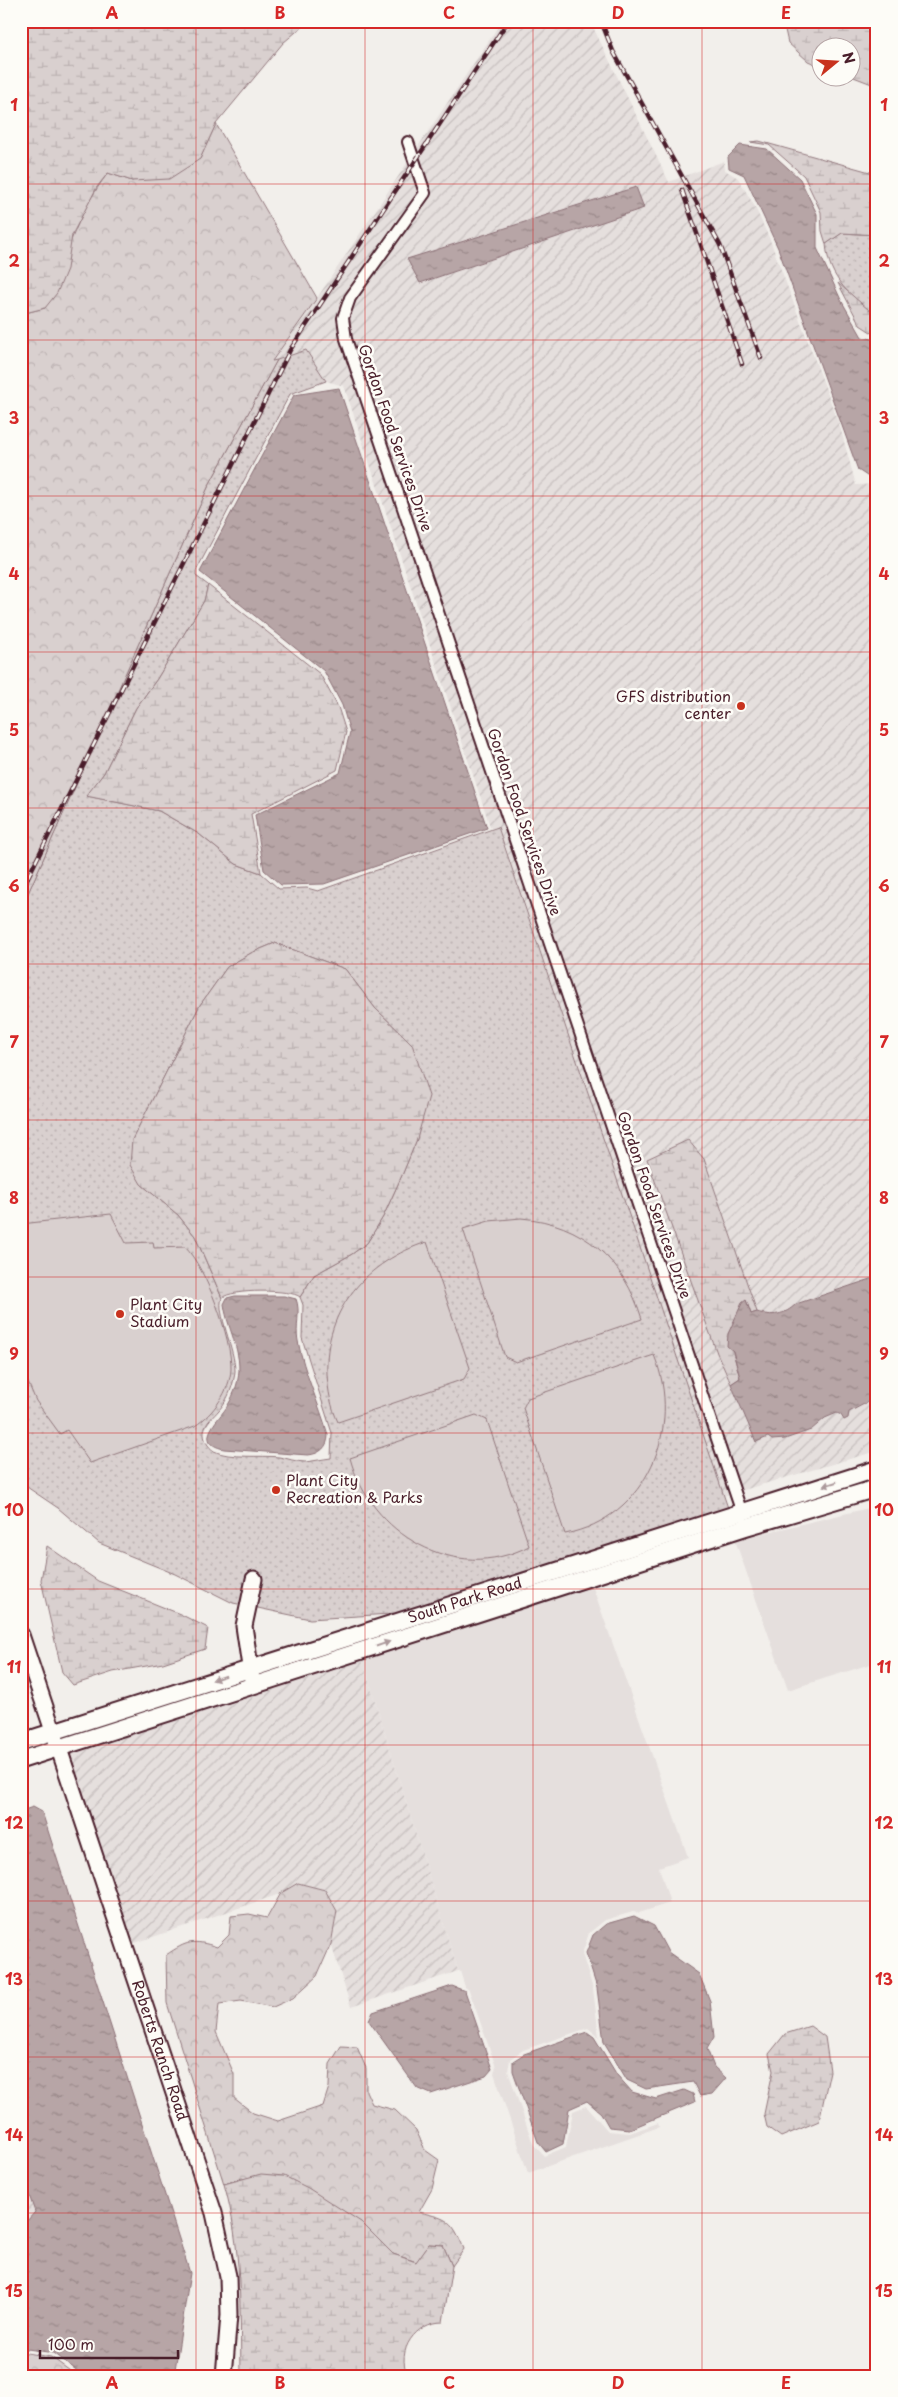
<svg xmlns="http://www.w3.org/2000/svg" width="898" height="2397" viewBox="0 0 898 2397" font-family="'Playpen Sans',sans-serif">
	<defs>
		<pattern id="industrial-furrows" width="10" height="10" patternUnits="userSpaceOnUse" patternTransform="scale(1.25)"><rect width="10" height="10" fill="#e5dfdd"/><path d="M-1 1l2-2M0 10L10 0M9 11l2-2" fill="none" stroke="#c6bfbe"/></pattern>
		<pattern id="green-dots" width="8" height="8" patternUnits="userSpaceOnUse" patternTransform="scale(1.25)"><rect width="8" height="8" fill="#d9d0cf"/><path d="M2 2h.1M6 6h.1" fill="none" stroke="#bcb2b2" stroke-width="1.8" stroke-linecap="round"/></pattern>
		<pattern id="forest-crowns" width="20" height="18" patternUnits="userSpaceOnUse" patternTransform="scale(1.25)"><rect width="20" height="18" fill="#d9d0cf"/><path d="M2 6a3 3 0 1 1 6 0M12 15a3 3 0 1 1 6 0" fill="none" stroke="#bcb2b2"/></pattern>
		<pattern id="wetland-marsh" width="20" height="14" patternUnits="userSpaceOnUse" patternTransform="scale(1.25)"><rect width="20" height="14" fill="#d9d0cf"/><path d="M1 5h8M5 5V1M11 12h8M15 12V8" fill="none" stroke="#bcb2b2"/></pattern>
		<pattern id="water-ripples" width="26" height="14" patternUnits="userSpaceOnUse" patternTransform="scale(1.25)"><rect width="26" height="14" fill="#b7a5a6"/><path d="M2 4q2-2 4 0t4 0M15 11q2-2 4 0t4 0" fill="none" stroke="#978687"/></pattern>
	</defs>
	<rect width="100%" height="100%" fill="#f2efeb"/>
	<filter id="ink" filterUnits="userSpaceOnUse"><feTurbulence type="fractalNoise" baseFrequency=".02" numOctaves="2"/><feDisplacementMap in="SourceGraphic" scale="10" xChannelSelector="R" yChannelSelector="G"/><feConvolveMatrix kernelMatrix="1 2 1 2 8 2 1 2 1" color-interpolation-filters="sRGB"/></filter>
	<g filter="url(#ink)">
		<g fill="#e5dfdd">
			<path d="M 877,1506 L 877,1662 L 788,1690 L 735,1540 Z"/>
			<path d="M 591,1582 L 688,1857 L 659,1867 L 670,1903 L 639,1913 L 633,1912 L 605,1920 L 589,1933 L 582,1954 L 593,1989 L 599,2037 L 588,2028 L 523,2050 L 510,2059 L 508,2071 L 533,2144 L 544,2156 L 566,2147 L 573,2111 L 586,2106 L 608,2131 L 630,2133 L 658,2123 L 659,2127 L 528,2173 L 494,2073 L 496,2067 L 469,1990 L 465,1987 L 460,1971 L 458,1971 L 361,1656 Z"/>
		</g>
		<g fill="url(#industrial-furrows)" fill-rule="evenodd">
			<path d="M 502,21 L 590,21 L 669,182 L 724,161 L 725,170 L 738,178 L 755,207 L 770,240 L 840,427 L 856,485 L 877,484 L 877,1277 L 796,1304 L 787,1312 L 767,1315 L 757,1312 L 704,1159 L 688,1140 L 647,1159 L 717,1353 L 756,1441 L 769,1437 L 785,1439 L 811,1430 L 825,1418 L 837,1413 L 844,1420 L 849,1412 L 866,1403 L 877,1395 L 877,1451 L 723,1496 L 506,848 L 498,827 L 491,829 L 344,386 L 326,381 L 306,350 L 271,362 L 317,298 ZM 636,187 L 643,208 L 420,283 Z"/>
			<path d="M 361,1656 L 458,1971 L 351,2007 L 331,1944 L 337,1911 L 325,1890 L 298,1883 L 280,1894 L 132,1944 L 66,1751 Z"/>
			<path d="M 21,2170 L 35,2212 L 26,2223 L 21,2224 Z"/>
		</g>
		<g fill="url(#green-dots)" stroke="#92787d" fill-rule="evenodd">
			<path d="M 842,233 L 877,235 L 877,317 C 851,295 829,281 826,244 Z"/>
			<path d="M 306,350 L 326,381 L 290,394 L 196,571 L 196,576 L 208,585 L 204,601 L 157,679 L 136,708 L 104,773 L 87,796 L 159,811 L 199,834 L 236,864 L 261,873 L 279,889 L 307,888 L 318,891 L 498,827 L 729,1511 L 406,1613 L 310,1619 L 253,1607 L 260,1575 L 250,1574 L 243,1605 L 233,1603 L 175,1574 L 99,1543 L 58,1508 L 21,1483 L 21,909 L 209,485 L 277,360 ZM 275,943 L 345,969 L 375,1008 L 412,1044 L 417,1139 L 403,1173 L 383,1217 L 367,1243 L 352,1254 L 314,1275 L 300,1297 L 303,1305 L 302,1338 L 332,1433 L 331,1458 C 323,1459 314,1461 305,1462 C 296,1462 287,1458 279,1457 C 262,1455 229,1459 214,1451 C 208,1447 203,1439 204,1431 C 206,1422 214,1416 219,1410 C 228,1400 234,1384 235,1371 C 235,1349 216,1312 222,1298 L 195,1236 L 178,1215 L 141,1184 L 132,1140 L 200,1005 L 227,967 L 251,953 Z"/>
		</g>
		<g fill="url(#forest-crowns)" stroke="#92787d">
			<path d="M 216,124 L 317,298 L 272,361 L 277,360 L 209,485 L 21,909 L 21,314 L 45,308 C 64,261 77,213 108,173 L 132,181 L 200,159 Z"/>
			<path d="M 298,1883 L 325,1890 L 337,1911 L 331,1944 L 317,1976 L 293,1998 L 273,2007 L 241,2001 L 219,2004 L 216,2032 L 234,2074 L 234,2098 L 253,2113 L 278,2121 L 323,2106 L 329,2087 L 330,2064 L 341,2046 L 357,2047 L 366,2068 L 366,2091 L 372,2104 L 395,2110 L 416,2130 L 425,2150 L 439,2160 L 432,2189 L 419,2212 C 449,2219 452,2220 464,2249 L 452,2266 L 443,2245 L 429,2244 L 417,2262 L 393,2254 L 361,2222 L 242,2178 L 224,2184 L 167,2003 L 166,1955 C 187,1941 193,1939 217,1947 L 229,1935 L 231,1916 L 249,1914 L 267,1918 L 281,1893 Z"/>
			<path d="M 21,2352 L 51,2357 L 77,2376 L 21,2376 Z"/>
		</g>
		<g fill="url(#wetland-marsh)" stroke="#92787d">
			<path d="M 21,21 L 309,21 L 283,43 L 216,124 L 200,159 L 169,179 L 132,181 L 108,173 L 97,187 L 72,235 L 67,269 L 57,293 L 45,308 L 21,314 Z"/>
			<path d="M 783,21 L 877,21 L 877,86 L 851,76 L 850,48 L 820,48 L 820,66 L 808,61 L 788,43 Z"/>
			<path d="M 759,141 L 877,174 L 877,235 L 842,233 L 826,244 L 822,231 L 821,212 L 804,176 L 769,145 L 750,142 Z"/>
			<path d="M 838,283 L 877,317 L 877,336 L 860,325 Z"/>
			<path d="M 208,585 L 320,674 L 338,707 L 346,732 L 337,770 L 251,814 L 261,873 L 236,864 L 199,834 L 159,811 L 86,796 L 104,773 L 136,708 L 157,679 L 204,601 Z"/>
			<path d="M 275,943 L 345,969 L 375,1008 L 412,1044 L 429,1096 L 417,1139 L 403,1173 L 383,1217 L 367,1243 L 352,1254 L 314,1275 L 300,1297 C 292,1289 230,1289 222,1298 L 195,1236 L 178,1215 L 141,1184 L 130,1165 L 132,1140 L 200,1005 L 227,967 L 251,953 Z"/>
			<path d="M 688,1140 L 704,1159 L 757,1312 L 751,1314 L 746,1300 L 728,1334 L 740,1378 L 731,1384 L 717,1353 L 647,1159 Z"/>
			<path d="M 47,1546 L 98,1581 L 180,1614 L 208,1628 L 205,1649 L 163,1663 L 113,1672 L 73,1685 L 62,1672 L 41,1580 Z"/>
			<path d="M 810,2026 L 825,2037 L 830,2071 L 819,2121 L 781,2137 L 767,2127 L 764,2114 L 773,2071 L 769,2054 L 785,2034 Z"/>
			<path d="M 261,2174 L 284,2176 L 308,2188 L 361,2222 L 393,2254 L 416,2262 L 429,2244 L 443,2245 L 452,2266 L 443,2322 C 416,2322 395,2350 408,2376 L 241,2376 C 240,2312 242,2245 224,2184 Z"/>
		</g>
		<g fill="#d9d0cf" stroke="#92787d">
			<path d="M 111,1214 L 126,1243 L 153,1242 L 154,1248 L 185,1247 C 206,1268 232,1339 231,1369 C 230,1391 213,1414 195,1426 L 90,1463 L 67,1430 L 60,1434 L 36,1401 L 21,1366 L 21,1224 Z"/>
			<path d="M 521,1218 C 583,1223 624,1260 642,1319 L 516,1362 L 505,1357 L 463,1229 L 489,1221 Z"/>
			<path d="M 427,1242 L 470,1368 L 464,1379 L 338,1422 C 331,1407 328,1390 327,1374 C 324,1308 368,1261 427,1242 Z"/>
			<path d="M 654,1355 C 684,1428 647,1518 565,1534 L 523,1408 L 528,1398 Z"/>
			<path d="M 476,1415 L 487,1420 L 529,1546 C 455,1585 370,1533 350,1458 Z"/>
		</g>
		<g fill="url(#water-ripples)" stroke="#8b6f75">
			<path d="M 740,145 L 767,149 L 800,179 L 817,214 L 817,248 L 841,300 L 862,337 L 877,340 L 877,479 L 873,480 L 858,470 L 778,248 L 744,175 L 729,168 L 728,157 Z"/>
			<path d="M 636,187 L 644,208 L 420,283 L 407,259 Z"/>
			<path d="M 339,388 L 487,828 L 324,884 L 281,885 L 264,870 L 255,815 L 340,773 L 350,732 L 342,705 L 324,671 L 200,572 L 294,395 Z"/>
			<path d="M 877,1277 L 877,1395 L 866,1403 L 849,1412 L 848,1418 L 844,1420 L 841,1415 L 837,1413 L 825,1418 L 811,1430 L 785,1439 L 772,1440 L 768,1437 L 756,1442 L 731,1384 L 740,1378 L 733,1351 L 727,1346 L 728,1334 L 742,1303 L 746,1300 L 751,1314 L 757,1312 C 772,1317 785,1315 796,1304 Z"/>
			<path d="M 235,1296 L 284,1296 L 296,1299 C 301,1311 295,1328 298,1341 C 304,1373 319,1403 328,1435 C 328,1447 320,1454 308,1455 L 224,1449 C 191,1442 221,1418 228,1405 C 231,1400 234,1393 236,1387 C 246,1356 228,1333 224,1304 L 227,1298 Z"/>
			<path d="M 33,1807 L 42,1812 L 190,2273 L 174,2376 L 84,2376 L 54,2353 L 21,2348 L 21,2224 L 26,2222 L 35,2212 L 21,2172 L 21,1811 Z"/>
			<path d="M 634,1916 L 654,1926 L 668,1952 L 699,1974 L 710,2001 L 714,2037 L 707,2049 L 714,2067 L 726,2078 L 712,2094 L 700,2096 L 693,2082 L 646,2089 L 627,2080 L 604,2042 L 597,1988 L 586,1953 L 593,1935 L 606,1924 Z"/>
			<path d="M 452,1986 L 465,1991 L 492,2069 L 486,2076 L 431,2094 L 417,2088 L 369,2021 L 373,2012 Z"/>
			<path d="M 587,2032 L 594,2037 L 617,2075 L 632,2092 L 656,2099 L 684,2090 L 693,2094 L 695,2102 L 630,2129 L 609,2127 L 601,2113 L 587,2101 L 569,2109 L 563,2144 L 546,2152 L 538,2142 L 513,2071 L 513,2061 L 524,2054 Z"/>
		</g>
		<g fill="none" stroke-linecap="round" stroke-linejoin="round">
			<defs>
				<path id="street" d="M 408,142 L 425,193 L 350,298 L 343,318 L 346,339 L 743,1516"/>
				<g id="secondary">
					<path id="s1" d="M 21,1635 L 214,2213 L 228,2276 L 229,2315 L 224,2376"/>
					<path d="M 252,1680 L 244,1626 L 254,1579"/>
				</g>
				<g id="primary">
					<path id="s2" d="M 21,1742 L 877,1469"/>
					<path d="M 21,1760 L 746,1527 L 877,1488"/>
				</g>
			</defs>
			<use href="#street" stroke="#4a1f2b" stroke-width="14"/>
			<use href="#secondary" stroke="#4a1f2b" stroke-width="19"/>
			<use href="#primary" stroke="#4a1f2b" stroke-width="20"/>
			<use href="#street" stroke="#fdfcf7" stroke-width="10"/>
			<use href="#secondary" stroke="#fdfcf7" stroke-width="15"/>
			<use href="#primary" stroke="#fdfcf7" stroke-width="16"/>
			<defs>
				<g id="rail">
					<path d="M 601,21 L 613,51 L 720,245 L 761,358"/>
					<path d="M 682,190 L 742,364"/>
					<path d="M 21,891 L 290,350 L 508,21"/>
				</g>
			</defs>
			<use href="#rail" stroke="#4a1f2b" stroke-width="4.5"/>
			<use href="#rail" stroke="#fdfcf7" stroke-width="2.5" stroke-dasharray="8" stroke-linecap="butt"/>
		</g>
		<defs><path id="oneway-solid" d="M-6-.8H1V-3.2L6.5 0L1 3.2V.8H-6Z" transform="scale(1.25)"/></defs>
		<g fill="#ac999b">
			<use href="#oneway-solid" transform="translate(830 1484) rotate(163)"/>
			<use href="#oneway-solid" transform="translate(383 1644) rotate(-19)"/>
			<use href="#oneway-solid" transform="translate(219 1678) rotate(162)"/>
		</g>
	</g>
	<path fill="none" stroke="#d62828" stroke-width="1" stroke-opacity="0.55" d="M 196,21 L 196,2376M 365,21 L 365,2376M 533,21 L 533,2376M 702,21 L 702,2376M 21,184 L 877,184M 21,340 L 877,340M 21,496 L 877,496M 21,652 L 877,652M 21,808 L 877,808M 21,964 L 877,964M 21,1120 L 877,1120M 21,1277 L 877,1277M 21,1433 L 877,1433M 21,1589 L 877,1589M 21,1745 L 877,1745M 21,1901 L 877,1901M 21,2057 L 877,2057M 21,2213 L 877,2213"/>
	<g fill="#c8321e" stroke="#fdfcf7" stroke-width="2">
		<circle cx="741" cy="706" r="5"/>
		<circle cx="120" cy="1314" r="5"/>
		<circle cx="276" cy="1490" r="5"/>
	</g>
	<g text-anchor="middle" stroke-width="5" stroke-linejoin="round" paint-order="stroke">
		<g font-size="15" fill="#4a1f2b" stroke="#fdfcf7">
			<text transform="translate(395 438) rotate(71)" y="5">Gordon Food Services Drive</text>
			<text transform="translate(524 822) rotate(71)" y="5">Gordon Food Services Drive</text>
			<text transform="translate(654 1205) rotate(71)" y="5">Gordon Food Services Drive</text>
			<text dy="5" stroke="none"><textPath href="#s2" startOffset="466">South Park Road</textPath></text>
			<text dy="5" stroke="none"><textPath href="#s1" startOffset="438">Roberts Ranch Road</textPath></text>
		</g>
		<g font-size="15" fill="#4a1f2b" stroke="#fdfcf7" text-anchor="start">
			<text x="731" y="702" text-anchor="end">GFS distribution<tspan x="731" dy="17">center</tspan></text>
			<text x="130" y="1310">Plant City<tspan x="130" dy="17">Stadium</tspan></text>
			<text x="286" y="1486">Plant City<tspan x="286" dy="17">Recreation &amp; Parks</tspan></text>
		</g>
	</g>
	<rect width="898" height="2397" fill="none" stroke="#fdfcf7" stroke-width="55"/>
	<g transform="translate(836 62) rotate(72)"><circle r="24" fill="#fdfcf7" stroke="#b5a4a5"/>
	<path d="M0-4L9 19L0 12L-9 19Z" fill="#c8321e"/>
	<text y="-8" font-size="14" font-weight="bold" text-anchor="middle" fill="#4a1f2b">N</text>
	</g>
	<path d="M40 2350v8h138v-8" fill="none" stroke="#4a1f2b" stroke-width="2.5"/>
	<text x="48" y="2350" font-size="15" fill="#4a1f2b" stroke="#fdfcf7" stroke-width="4" paint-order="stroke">100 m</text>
	<rect x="28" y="28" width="842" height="2342" fill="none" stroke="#d62828" stroke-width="2"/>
	<g font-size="16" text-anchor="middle" font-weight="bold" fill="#d62828">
		<text x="112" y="19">A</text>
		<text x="280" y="19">B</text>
		<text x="449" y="19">C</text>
		<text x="618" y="19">D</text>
		<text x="786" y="19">E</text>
		<text x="14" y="111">1</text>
		<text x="884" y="111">1</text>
		<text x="14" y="267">2</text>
		<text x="884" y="267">2</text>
		<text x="14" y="424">3</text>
		<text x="884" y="424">3</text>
		<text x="14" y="580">4</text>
		<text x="884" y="580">4</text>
		<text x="14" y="736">5</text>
		<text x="884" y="736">5</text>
		<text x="14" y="892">6</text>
		<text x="884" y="892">6</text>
		<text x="14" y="1048">7</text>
		<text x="884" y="1048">7</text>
		<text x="14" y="1204">8</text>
		<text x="884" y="1204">8</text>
		<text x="14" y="1360">9</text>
		<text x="884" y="1360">9</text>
		<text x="14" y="1516">10</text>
		<text x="884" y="1516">10</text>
		<text x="14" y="1673">11</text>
		<text x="884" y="1673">11</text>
		<text x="14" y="1829">12</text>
		<text x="884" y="1829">12</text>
		<text x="14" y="1985">13</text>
		<text x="884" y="1985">13</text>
		<text x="14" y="2141">14</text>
		<text x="884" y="2141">14</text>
		<text x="14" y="2297">15</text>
		<text x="884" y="2297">15</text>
		<text x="112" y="2389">A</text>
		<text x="280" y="2389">B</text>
		<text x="449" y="2389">C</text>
		<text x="618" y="2389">D</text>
		<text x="786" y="2389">E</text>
	</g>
</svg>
